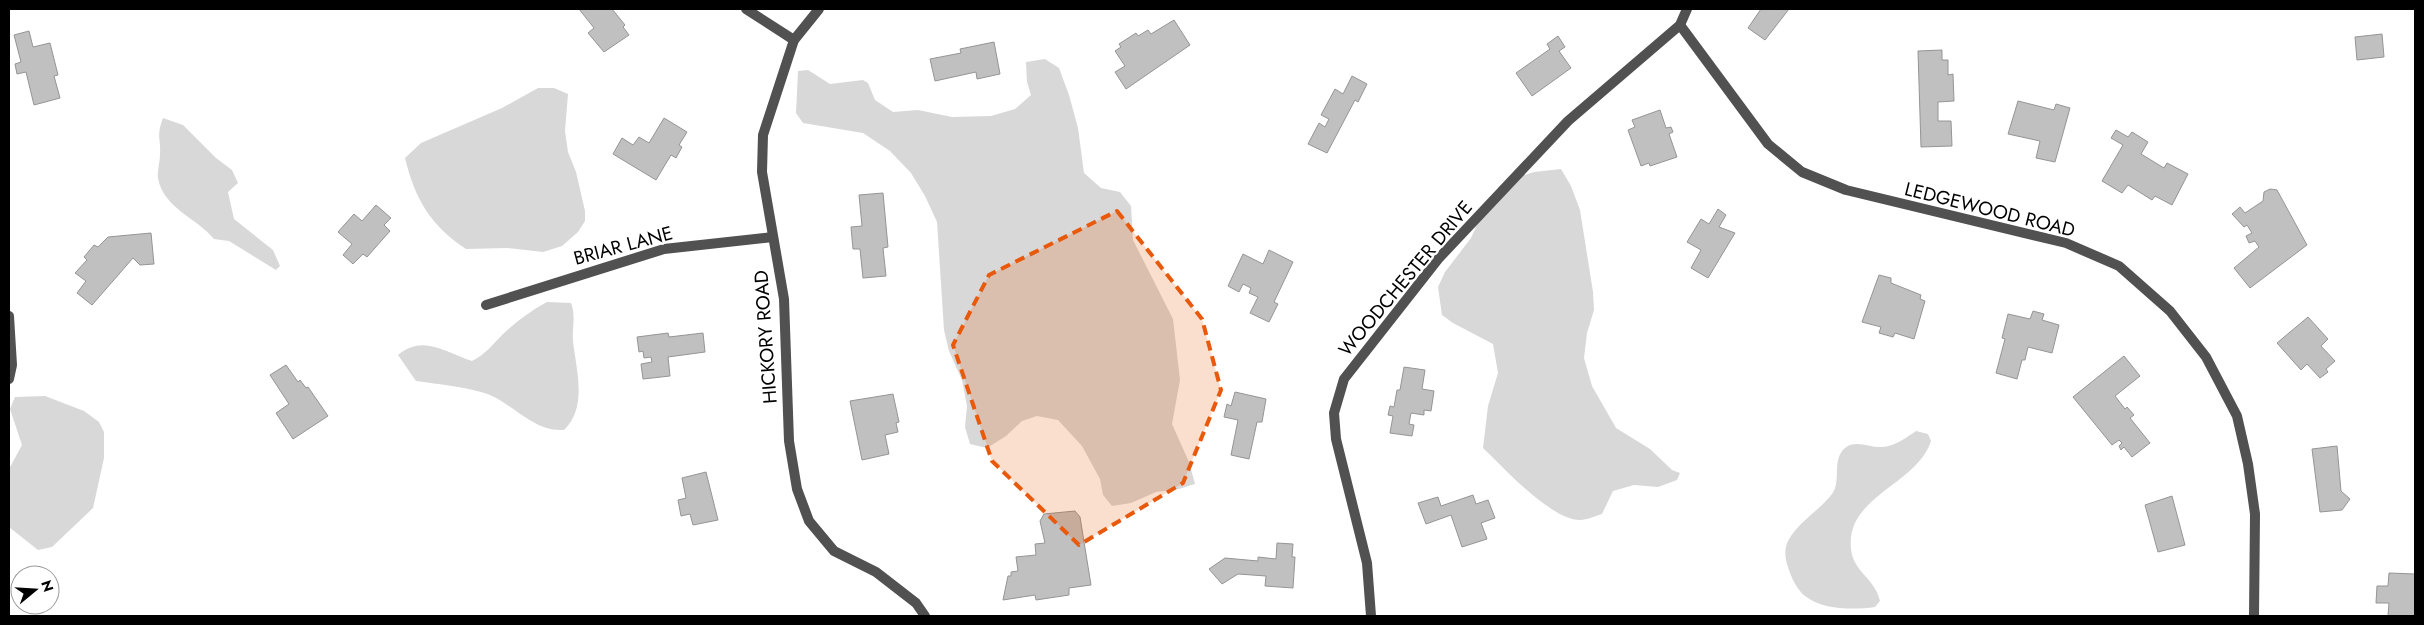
<svg xmlns="http://www.w3.org/2000/svg" width="2424" height="625" viewBox="0 0 2424 625" font-family="Jost,sans-serif">
	<rect width="100%" height="100%" fill="#fff"/>
	<g fill="#d8d8d8">
		<path d="M 1045,59 L 1059,68 L 1069,95 L 1078,128 L 1084,173 L 1101,188 L 1120,192 L 1131,206 L 1133,240 L 1173,319 L 1180,380 L 1172,424 L 1189,462 L 1195,484 L 1179,489 L 1156,492 L 1131,503 L 1112,506 L 1103,495 L 1100,479 L 1082,446 L 1058,420 L 1037,416 L 1022,421 L 1006,436 L 987,448 L 970,444 L 965,427 L 967,406 L 962,380 L 949,351 L 944,330 L 937,222 L 925,196 L 911,173 L 890,151 L 863,133 L 803,123 L 796,113 L 798,71 L 808,70 L 830,84 L 863,80 L 868,83 L 875,100 L 893,112 L 918,110 L 952,117 L 991,116 L 1015,109 L 1031,95 L 1027,82 L 1026,62 Z"/>
		<path d="M 538,88 L 554,88 L 568,94 L 565,131 L 568,152 L 576,172 L 585,211 L 585,221 L 578,232 L 562,246 L 543,252 L 507,248 L 466,249 C 430,225 415,199 405,158 L 421,143 L 502,108 Z"/>
		<path d="M 163,118 L 183,125 L 216,158 L 232,170 L 238,183 L 228,192 L 234,219 L 273,250 L 280,266 L 276,270 L 229,241 L 214,239 C 197,218 163,208 158,178 C 157,171 160,162 160,155 C 161,137 156,137 163,118 Z"/>
		<path d="M 1561,169 L 1571,186 L 1580,210 L 1593,292 L 1594,310 L 1587,333 L 1584,358 L 1592,386 L 1616,428 L 1650,449 L 1672,470 L 1680,473 L 1677,480 L 1658,487 L 1634,485 L 1613,491 L 1602,514 C 1595,516 1587,520 1580,520 C 1551,520 1504,468 1483,448 L 1488,406 L 1498,373 L 1493,344 L 1453,323 L 1442,315 L 1438,287 L 1445,272 L 1471,238 L 1485,207 L 1509,180 L 1534,172 Z"/>
		<path d="M 547,302 L 571,303 C 576,316 572,327 573,341 C 576,369 588,407 564,430 C 530,432 512,400 481,392 C 460,386 437,384 416,381 L 398,355 C 423,334 445,352 472,361 C 486,354 492,345 502,335 C 516,322 530,311 547,302 Z"/>
		<path d="M 45,396 L 84,411 L 99,422 L 104,432 L 104,458 L 93,508 L 52,547 L 38,550 L 9,527 L 9,469 L 22,445 L 10,409 L 15,397 Z"/>
		<path d="M 1916,431 L 1928,434 L 1931,441 C 1917,485 1845,496 1851,549 C 1853,572 1875,578 1880,601 L 1875,607 C 1855,610 1822,610 1805,596 C 1797,590 1791,577 1788,567 C 1785,559 1784,549 1788,541 C 1798,522 1819,511 1832,494 C 1842,481 1831,460 1845,448 C 1856,439 1870,448 1882,447 C 1894,447 1907,437 1916,431 Z"/>
	</g>
	<g fill="#c0c0c0" stroke="#959595">
		<path d="M 579,9 L 612,9 L 625,25 L 623,27 L 629,35 L 604,52 L 588,33 L 594,28 Z"/>
		<path d="M 1761,9 L 1789,9 L 1765,40 L 1748,28 Z"/>
		<path d="M 1174,20 L 1190,45 L 1126,89 L 1115,72 L 1125,66 L 1115,51 L 1121,47 L 1119,44 L 1136,33 L 1138,36 L 1148,30 L 1151,34 Z"/>
		<path d="M 29,31 L 33,47 L 50,43 L 58,75 L 54,76 L 60,98 L 34,105 L 26,72 L 17,74 L 15,64 L 21,62 L 14,35 Z"/>
		<path d="M 2382,34 L 2384,57 L 2357,60 L 2355,37 Z"/>
		<path d="M 1558,36 L 1565,47 L 1559,51 L 1571,68 L 1532,96 L 1516,73 L 1550,49 L 1547,44 Z"/>
		<path d="M 994,42 L 1000,74 L 977,79 L 976,72 L 935,81 L 930,59 L 961,53 L 960,49 Z"/>
		<path d="M 1942,50 L 1942,60 L 1948,60 L 1948,75 L 1953,74 L 1954,101 L 1938,102 L 1938,121 L 1951,121 L 1952,146 L 1921,147 L 1918,51 Z"/>
		<path d="M 1352,76 L 1367,84 L 1358,102 L 1355,100 L 1327,153 L 1308,144 L 1319,123 L 1325,127 L 1329,119 L 1321,115 L 1335,89 L 1343,94 Z"/>
		<path d="M 2018,101 L 2054,110 L 2056,104 L 2070,108 L 2055,162 L 2036,158 L 2040,141 L 2008,134 Z"/>
		<path d="M 1660,110 L 1666,128 L 1671,127 L 1673,132 L 1669,134 L 1677,157 L 1650,166 L 1649,163 L 1641,166 L 1628,130 L 1635,127 L 1632,120 Z"/>
		<path d="M 664,118 L 687,132 L 679,145 L 682,147 L 676,158 L 671,155 L 656,180 L 613,154 L 622,138 L 633,145 L 639,137 L 649,143 Z"/>
		<path d="M 2116,130 L 2128,137 L 2132,132 L 2148,142 L 2141,154 L 2164,168 L 2167,163 L 2188,174 L 2172,205 L 2155,196 L 2152,200 L 2128,185 L 2122,193 L 2102,181 L 2123,145 L 2111,138 Z"/>
		<path d="M 2270,189 L 2277,190 L 2307,245 L 2250,288 L 2234,268 L 2259,247 L 2255,241 L 2249,243 L 2246,236 L 2252,233 L 2247,225 L 2244,227 L 2232,214 L 2240,207 L 2245,213 L 2263,201 L 2264,192 Z"/>
		<path d="M 883,193 L 888,247 L 883,248 L 886,276 L 863,278 L 860,249 L 853,249 L 851,227 L 862,226 L 859,195 Z"/>
		<path d="M 376,205 L 391,218 L 384,225 L 390,231 L 367,257 L 363,254 L 353,264 L 343,255 L 352,244 L 338,232 L 354,214 L 362,221 Z"/>
		<path d="M 1718,209 L 1726,215 L 1719,227 L 1735,233 L 1708,278 L 1691,268 L 1701,250 L 1687,242 L 1701,219 L 1709,224 Z"/>
		<path d="M 151,233 L 154,264 L 140,265 L 133,258 L 92,305 L 77,293 L 86,281 L 75,273 L 87,260 L 84,257 L 94,245 L 98,247 L 108,237 Z"/>
		<path d="M 1269,250 L 1293,262 L 1274,302 L 1278,304 L 1269,322 L 1250,313 L 1258,297 L 1249,293 L 1251,288 L 1243,284 L 1239,292 L 1228,286 L 1243,254 L 1263,264 Z"/>
		<path d="M 1879,275 L 1891,278 L 1891,283 L 1921,295 L 1920,299 L 1925,301 L 1914,339 L 1895,333 L 1893,337 L 1879,333 L 1881,327 L 1862,322 Z"/>
		<path d="M 2033,311 L 2044,314 L 2042,320 L 2059,325 L 2052,353 L 2028,347 L 2025,360 L 2022,360 L 2017,379 L 1996,373 L 2005,339 L 2002,338 L 2008,314 L 2030,319 Z"/>
		<path d="M 2308,317 L 2328,339 L 2321,346 L 2335,361 L 2326,369 L 2328,372 L 2320,378 L 2307,364 L 2301,370 L 2277,343 Z"/>
		<path d="M 668,333 L 669,337 L 703,333 L 705,352 L 668,357 L 670,376 L 643,379 L 641,364 L 652,362 L 651,357 L 644,358 L 643,351 L 639,352 L 637,337 Z"/>
		<path d="M 2124,356 L 2140,376 L 2115,396 L 2125,409 L 2127,407 L 2134,415 L 2130,418 L 2150,443 L 2132,457 L 2124,447 L 2121,450 L 2119,446 L 2122,443 L 2119,440 L 2112,445 L 2073,397 Z"/>
		<path d="M 286,365 L 298,382 L 300,380 L 306,388 L 308,387 L 328,416 L 293,439 L 276,413 L 289,404 L 270,375 Z"/>
		<path d="M 1404,367 L 1425,370 L 1422,389 L 1434,391 L 1431,411 L 1424,410 L 1424,415 L 1411,413 L 1409,424 L 1414,425 L 1412,436 L 1390,433 L 1393,416 L 1388,415 L 1390,406 L 1394,407 L 1397,390 L 1400,390 Z"/>
		<path d="M 1235,392 L 1266,399 L 1262,422 L 1257,422 L 1249,459 L 1231,455 L 1238,420 L 1224,417 L 1227,404 L 1231,406 Z"/>
		<path d="M 893,394 L 899,422 L 896,423 L 898,432 L 885,435 L 889,454 L 862,460 L 850,401 Z"/>
		<path d="M 2337,446 L 2341,491 L 2350,499 L 2342,510 L 2320,512 L 2312,449 Z"/>
		<path d="M 706,472 L 718,520 L 693,525 L 690,514 L 681,516 L 678,500 L 686,498 L 682,478 Z"/>
		<path d="M 1473,495 L 1476,504 L 1488,500 L 1495,518 L 1481,523 L 1487,539 L 1462,547 L 1451,515 L 1426,524 L 1418,503 L 1438,497 L 1441,506 Z"/>
		<path d="M 2172,496 L 2185,545 L 2158,552 L 2145,505 Z"/>
		<path d="M 1075,511 L 1080,517 L 1091,585 L 1069,588 L 1069,595 L 1036,600 L 1035,595 L 1003,600 L 1008,576 L 1011,576 L 1011,572 L 1018,571 L 1016,557 L 1036,555 L 1035,544 L 1045,543 L 1040,521 L 1044,514 Z"/>
		<path d="M 1277,543 L 1293,544 L 1292,557 L 1295,557 L 1293,588 L 1265,586 L 1266,576 L 1238,574 L 1222,584 L 1209,569 L 1225,558 L 1258,561 L 1258,557 L 1276,559 Z"/>
		<path d="M 2389,573 L 2415,574 L 2415,616 L 2388,616 L 2389,603 L 2376,603 L 2377,586 L 2388,586 Z"/>
	</g>
	<g fill="none" stroke-linecap="round" stroke-linejoin="round">
		<g stroke="#515151" stroke-width="10">
			<path d="M 746,9 L 794,40"/>
			<path d="M 819,9 L 794,40 L 763,135 L 762,172 L 784,299 L 789,441 L 797,489 L 809,521 L 834,551 L 876,572 L 916,603 L 925,616"/>
			<path d="M 1680,25 L 1768,144 L 1802,172 L 1846,190 L 2066,243 L 2119,266 L 2170,311 L 2206,357 L 2237,416 L 2248,464 L 2255,514 L 2254,616"/>
			<path d="M 486,305 L 664,249 L 773,237"/>
			<path d="M 9,316 L 12,365 L 9,379"/>
			<path d="M 1371,616 L 1367,563 L 1336,439 L 1334,413 L 1344,379 L 1439,258 L 1568,121 L 1680,25 L 1687,9"/>
		</g>
	</g>
	<path fill="#e8590c" fill-opacity="0.2" stroke="#e8590c" stroke-width="4" stroke-dasharray="10 6" stroke-linejoin="round" d="M 1117,211 L 1202,319 L 1221,390 L 1183,483 L 1079,545 L 992,461 L 953,345 L 989,275 Z"/>
	<g text-anchor="middle" stroke-width="4.5" stroke-linejoin="round" paint-order="stroke">
		<g font-size="19" fill="#000" stroke="#fff">
			<text transform="translate(1990 209) rotate(14)" y="7">LEDGEWOOD ROAD</text>
			<text transform="translate(623 245) rotate(-15)" y="7">BRIAR LANE</text>
			<text transform="translate(1405 278) rotate(-50)" y="7">WOODCHESTER DRIVE</text>
			<text transform="translate(765 337) rotate(-94)" y="7">HICKORY ROAD</text>
		</g>
	</g>
	<rect width="2424" height="625" fill="none" stroke="#000000" stroke-width="20"/>
	<g transform="translate(35 590) rotate(72)"><circle r="24" fill="#ffffff" stroke="#999999"/>
	<path d="M0-4L9 19L0 12L-9 19Z" fill="#000000"/>
	<text y="-8" font-size="14" font-weight="bold" text-anchor="middle" fill="#000000">N</text>
	</g>
</svg>
